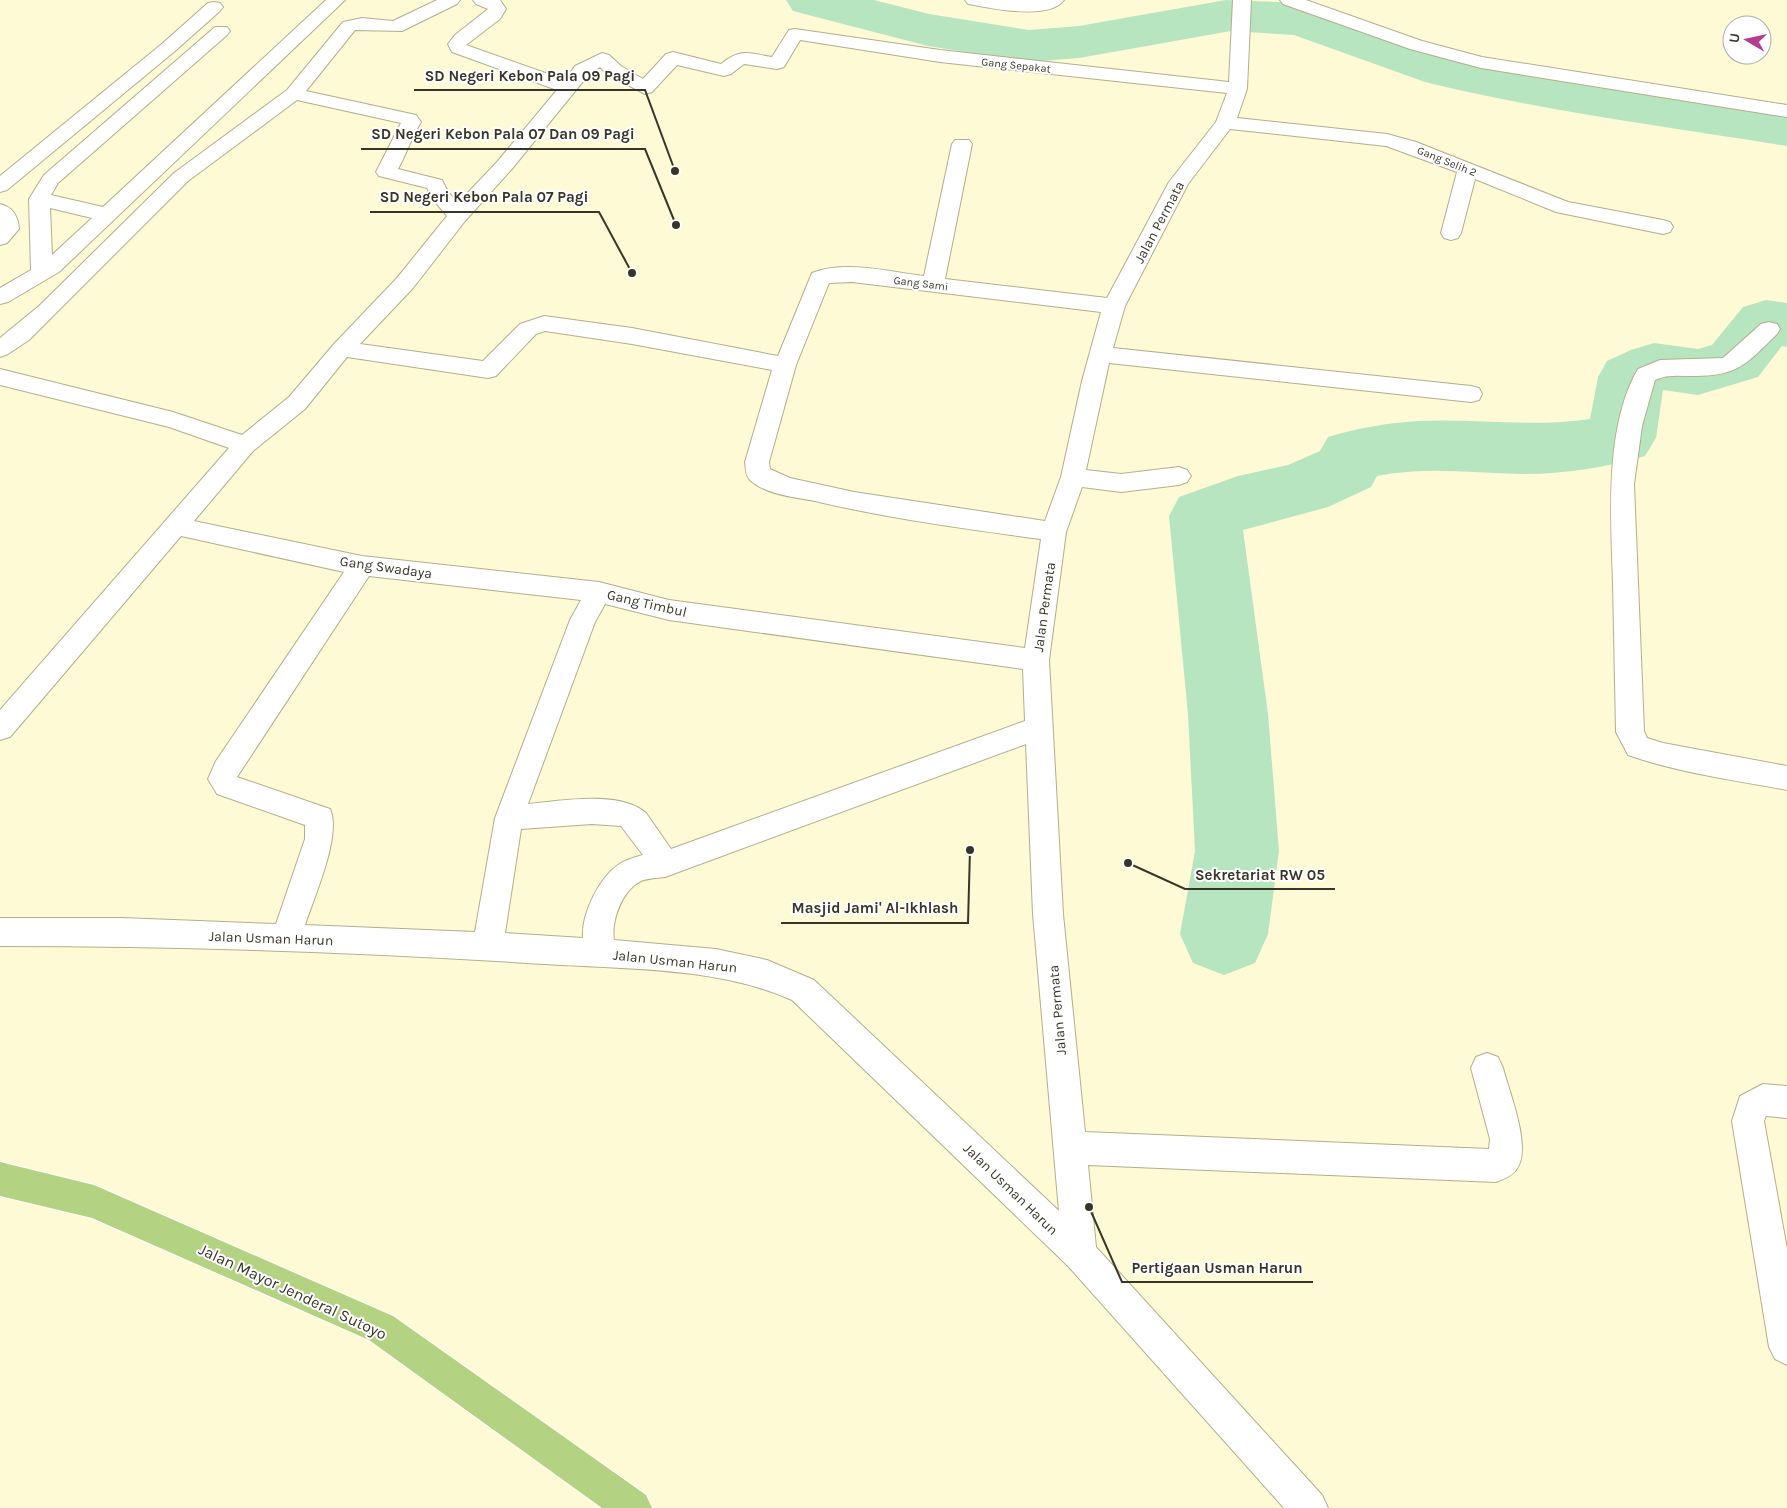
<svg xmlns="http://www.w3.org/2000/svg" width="1787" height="1508" viewBox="0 0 1787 1508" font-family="Karla,sans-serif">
	<rect width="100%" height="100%" fill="#fefad6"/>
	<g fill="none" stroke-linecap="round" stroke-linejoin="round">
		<g fill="#b7e5c0" fill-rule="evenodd">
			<path d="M 786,0 L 874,0 L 929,14 L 1029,30 L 1079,26 L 1226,0 L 1301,3 L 1458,56 L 1545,74 L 1787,112 L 1787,146 C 1666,127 1544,111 1425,82 L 1294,35 L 1231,31 L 1079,58 L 1029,62 L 928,46 L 793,11 Z"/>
			<path d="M 1766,300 L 1787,303 L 1787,347 L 1782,346 L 1758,377 L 1698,395 L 1663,390 L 1656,438 L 1645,456 C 1604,468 1565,474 1522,474 C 1474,473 1425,466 1377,476 L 1371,487 L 1328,507 L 1243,530 L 1268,714 L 1279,851 L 1268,934 L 1255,963 L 1224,975 L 1193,963 L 1180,934 L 1195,851 L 1188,714 L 1169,516 L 1179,497 L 1238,476 L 1288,465 L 1320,451 L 1328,437 C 1358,428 1387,423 1418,421 C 1475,418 1533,428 1590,419 L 1598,377 L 1607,361 L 1631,350 L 1654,343 L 1698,349 L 1712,345 L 1743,307 Z"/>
		</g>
		<defs>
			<g id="minor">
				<path d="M 326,0 L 345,0 L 59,272 L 8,302 L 0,304 L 0,288 L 31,270 L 29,199 L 44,175 L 215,27 L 227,27 L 230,31 L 227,35 L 58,183 L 51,195 L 103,207 ZM 50,208 L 92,218 L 52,255 Z"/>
				<path d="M 437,0 L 460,0 L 457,4 L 402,31 L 355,30 L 306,91 L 416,115 L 421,122 C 411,138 407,153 398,169 L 442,180 L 448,192 L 458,203 L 497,162 L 557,90 L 452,52 L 448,44 L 455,35 L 488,9 L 476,4 L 473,0 L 500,0 L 506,9 L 500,19 L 466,45 L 565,80 L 575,66 L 602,53 L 609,55 L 621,66 L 643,79 L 666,54 L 673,52 L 721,64 C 741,48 748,53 772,57 L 789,30 L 795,29 L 940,50 L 1229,82 L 1233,0 L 1251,0 L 1247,89 L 1237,118 L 1387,134 L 1416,142 L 1568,202 L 1663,220 L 1670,222 L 1673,227 L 1670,232 L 1663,234 L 1556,212 L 1475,179 L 1461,233 L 1458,238 L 1451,240 L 1444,238 L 1441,233 L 1457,172 L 1386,146 L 1230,129 L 1188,184 L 1125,306 L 1113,348 L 1471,386 L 1479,388 L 1482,394 L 1479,400 L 1471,402 L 1109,363 L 1086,470 L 1121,474 L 1179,467 L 1187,470 L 1191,476 L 1187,482 L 1179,485 L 1121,492 L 1082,487 L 1066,532 L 1049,660 L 1063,914 L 1085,1132 L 1489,1149 L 1490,1139 L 1471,1068 L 1476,1057 L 1487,1053 L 1498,1057 L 1503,1068 C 1509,1092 1533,1149 1516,1170 C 1511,1177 1503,1179 1496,1182 L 1088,1165 L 1096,1247 L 1322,1495 L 1328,1508 L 1284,1508 L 1068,1266 L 792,1000 C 719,967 624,969 544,964 C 363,952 181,946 0,946 L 0,918 L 122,918 L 276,924 L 305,839 L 305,825 L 217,794 L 208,779 L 216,761 L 344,572 L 181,536 L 10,737 L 0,740 L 0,710 L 229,448 L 169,427 L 0,385 L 0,369 L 173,412 L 242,435 L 289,397 L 334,344 L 397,278 L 447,216 L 432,198 L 427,188 L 379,176 L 376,172 L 401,123 L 297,100 L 188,181 L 29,340 L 8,354 L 0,357 L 0,338 L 39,306 L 174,173 L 287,90 L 343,22 L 362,18 L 393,21 ZM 800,40 L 940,62 L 1227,93 L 1216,122 L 1169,182 L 1107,298 L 945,279 L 972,144 L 969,140 L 955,140 L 952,144 L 924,276 C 890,272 846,260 812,273 L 778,356 L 632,328 L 544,316 L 520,324 L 483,361 L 360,344 L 413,288 L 465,221 L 511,170 L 589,74 L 600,67 L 607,74 L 645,94 L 652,92 L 677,65 L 724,76 L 731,74 L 744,64 L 777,69 L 784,67 ZM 852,282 L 1101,312 L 1082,381 L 1061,477 L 1045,521 L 854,492 L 790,478 L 770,469 L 769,462 L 796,365 L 829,283 ZM 545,331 L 632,344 L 772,370 L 745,462 C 746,468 745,475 750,480 C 767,496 798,497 819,502 C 892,519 966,529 1041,539 L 1025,648 L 669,600 L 599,582 L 362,556 L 194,521 L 253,451 L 305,409 L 347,357 L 488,378 L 496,376 L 536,334 ZM 369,576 L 581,600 L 570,620 L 495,818 L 475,932 L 305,925 C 314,897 342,835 330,809 L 237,777 ZM 605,604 L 669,620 L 1023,669 L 1025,721 L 671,849 L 646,813 C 620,790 560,801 528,804 L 595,622 ZM 1026,744 L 1033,914 L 1059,1211 L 814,980 L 767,960 L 716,949 L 614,940 C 611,921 622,890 641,881 C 648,878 657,878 665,877 ZM 592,824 L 621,826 L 643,855 C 635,857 625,860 618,865 C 599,878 581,915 583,938 L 505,933 L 521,829 Z"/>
				<path d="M 965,0 L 1064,0 C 1050,20 994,9 974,5 L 968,4 Z"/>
				<path d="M 1280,0 L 1306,0 L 1422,41 L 1482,57 L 1787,105 L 1787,117 L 1481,68 L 1410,49 L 1283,4 Z"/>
				<path d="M 214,2 L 220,3 L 223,7 L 220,11 L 175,51 L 7,190 L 0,192 L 0,176 L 163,43 L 208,3 Z"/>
				<path d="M 0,204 C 13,207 18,216 19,229 L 7,243 L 0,245 Z"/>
				<path d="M 1769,322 L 1777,324 L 1780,329 L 1777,334 C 1746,364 1739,376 1693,376 C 1680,376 1667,374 1655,380 L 1642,426 L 1634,484 L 1644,731 L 1647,738 L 1663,743 L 1787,766 L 1787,790 C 1734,780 1679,773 1628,755 L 1616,732 C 1615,682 1614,633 1613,583 C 1611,519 1604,427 1638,369 L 1660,360 L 1723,358 L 1761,324 Z"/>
				<path d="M 1763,1084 L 1787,1086 L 1787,1118 L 1766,1116 L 1764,1121 L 1787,1249 L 1787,1365 L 1775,1359 L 1769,1347 L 1732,1121 L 1740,1096 Z"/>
			</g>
			<path id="highway" d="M 0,1162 L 94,1185 L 393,1316 L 646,1495 L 652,1508 L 602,1508 L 369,1340 L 92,1218 L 0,1196 Z"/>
		</defs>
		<use href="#minor" stroke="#b2ae8c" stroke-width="2"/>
		<use href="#highway" stroke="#fff" stroke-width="2"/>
		<use href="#minor" fill="#fff" fill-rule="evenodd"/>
		<use href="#highway" fill="#b3d282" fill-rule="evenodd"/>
	</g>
	<g text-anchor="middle" stroke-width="4" stroke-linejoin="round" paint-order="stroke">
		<g font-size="11" fill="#373528" stroke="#fff">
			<text transform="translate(1016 65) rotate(6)" y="4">Gang Sepakat</text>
			<text transform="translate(1447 161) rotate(22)" y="4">Gang Selih 2</text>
			<text transform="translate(921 283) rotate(7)" y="4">Gang Sami</text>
		</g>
		<g font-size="14" fill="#373528" stroke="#fff">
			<text transform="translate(1159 222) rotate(-62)" y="5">Jalan Permata</text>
			<text transform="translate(386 567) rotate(8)" y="5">Gang Swadaya</text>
			<text transform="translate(647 603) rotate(13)" y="5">Gang Timbul</text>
			<text transform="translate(1044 607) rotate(-82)" y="5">Jalan Permata</text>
			<text transform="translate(271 938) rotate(2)" y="5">Jalan Usman Harun</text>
			<text transform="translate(675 961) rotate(6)" y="5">Jalan Usman Harun</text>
			<text transform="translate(1057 1010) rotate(-95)" y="5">Jalan Permata</text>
			<text transform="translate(1011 1189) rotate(44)" y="5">Jalan Usman Harun</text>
		</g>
		<g font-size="16" fill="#373528" stroke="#fff">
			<text transform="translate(293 1291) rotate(25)" y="6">Jalan Mayor Jenderal Sutoyo</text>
		</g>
	</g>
	<path fill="none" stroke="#373528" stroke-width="2" d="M675 171L645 90H414M676 225L645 149H361M632 273L599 212H370M1128 863L1185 889H1335M970 850L968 923H781M1089 1207L1122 1282H1313"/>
	<g fill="#373528" stroke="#fff" stroke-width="2">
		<circle cx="675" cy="171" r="5"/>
		<circle cx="676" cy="225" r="5"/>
		<circle cx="632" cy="273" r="5"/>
		<circle cx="1128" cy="863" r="5"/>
		<circle cx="970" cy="850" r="5"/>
		<circle cx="1089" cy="1207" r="5"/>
	</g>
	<g font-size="15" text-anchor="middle" font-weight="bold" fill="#373528" stroke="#fff" stroke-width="4" stroke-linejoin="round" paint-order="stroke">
		<text x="530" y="81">SD Negeri Kebon Pala 09 Pagi</text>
		<text x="503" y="139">SD Negeri Kebon Pala 07 Dan 09 Pagi</text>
		<text x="484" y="202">SD Negeri Kebon Pala 07 Pagi</text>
		<text x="1260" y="880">Sekretariat RW 05</text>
		<text x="875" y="913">Masjid Jami' Al-Ikhlash</text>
		<text x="1217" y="1273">Pertigaan Usman Harun</text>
	</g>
	<g transform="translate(1747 40) rotate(279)"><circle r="24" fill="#ffffff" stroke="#afaea9"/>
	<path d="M0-4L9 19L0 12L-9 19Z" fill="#b43c91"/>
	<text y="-8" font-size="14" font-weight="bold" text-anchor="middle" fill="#373528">U</text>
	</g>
</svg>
